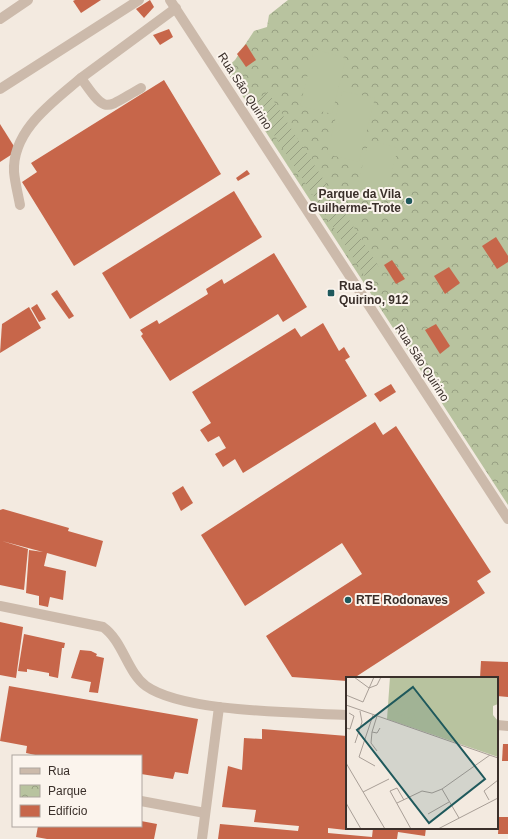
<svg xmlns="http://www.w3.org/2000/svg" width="508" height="839" viewBox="0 0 508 839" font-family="Helvetica,sans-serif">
	<defs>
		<pattern id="park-crowns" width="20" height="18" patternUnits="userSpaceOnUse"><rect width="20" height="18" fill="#b8c39f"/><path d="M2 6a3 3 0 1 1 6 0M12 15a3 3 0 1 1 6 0" fill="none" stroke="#979f82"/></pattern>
		<pattern id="garden-furrows" width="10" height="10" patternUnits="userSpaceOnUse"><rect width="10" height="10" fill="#b8c39f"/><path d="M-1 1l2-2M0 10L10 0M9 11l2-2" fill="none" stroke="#979f82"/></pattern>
	</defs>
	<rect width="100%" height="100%" fill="#f3eae0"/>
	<path fill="url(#park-crowns)" d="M 288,0 L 508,0 L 508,505 L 225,69 L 235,60 L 254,31 L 267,27 L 269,15 Z"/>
	<path fill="url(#garden-furrows)" d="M 268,92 L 379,267 L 366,278 L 253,102 Z"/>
	<g fill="#b8c39f">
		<path d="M 314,49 L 346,58 L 332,114 L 300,106 Z"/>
		<path d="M 342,91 L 375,98 L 359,162 L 327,154 Z"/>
		<path d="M 369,140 L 398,148 L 384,202 L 355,194 Z"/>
	</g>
	<g fill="#c7664a">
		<path d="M 75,0 L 101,0 L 81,13 L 73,1 Z"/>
		<path d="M 150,0 L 154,7 L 144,18 L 136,9 Z"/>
		<path d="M 169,29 L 173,37 L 160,45 L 153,35 Z"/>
		<path d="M 246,44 L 256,60 L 246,67 L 237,54 Z"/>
		<path d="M 164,80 L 221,174 L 74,266 L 22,182 L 37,172 L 31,163 Z"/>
		<path d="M 0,124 L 17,151 L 0,162 Z"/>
		<path d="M 247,170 L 250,174 L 238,181 L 236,178 Z"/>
		<path d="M 234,191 L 262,237 L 130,319 L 102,273 Z"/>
		<path d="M 496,237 L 508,256 L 508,262 L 497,269 L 482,246 Z"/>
		<path d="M 274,253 L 307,307 L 283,322 L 278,314 L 170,381 L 141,336 L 143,334 L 140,330 L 157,320 L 159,324 L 208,294 L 206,289 L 222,279 L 224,284 Z"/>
		<path d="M 392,260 L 405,279 L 396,284 L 384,265 Z"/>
		<path d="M 449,267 L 460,283 L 445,294 L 434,276 Z"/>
		<path d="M 57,290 L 74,316 L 69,319 L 51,294 Z"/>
		<path d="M 37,304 L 46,319 L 39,322 L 31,308 Z"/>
		<path d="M 29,307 L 41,328 L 0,353 L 2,324 Z"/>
		<path d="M 323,323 L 339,351 L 344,347 L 350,357 L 345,360 L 367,396 L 243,473 L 235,459 L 223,467 L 215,454 L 226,448 L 219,436 L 208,442 L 200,430 L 211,423 L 192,392 L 295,328 L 301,337 Z"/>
		<path d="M 436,324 L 450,346 L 440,354 L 425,330 Z"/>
		<path d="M 391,384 L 396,392 L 380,402 L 374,394 Z"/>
		<path d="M 375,422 L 383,435 L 396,426 L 491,572 L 477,581 L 485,593 L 354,678 L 347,678 L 347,681 L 292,677 L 266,636 L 362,574 L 342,543 L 245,606 L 201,535 Z"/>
		<path d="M 183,486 L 193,503 L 181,511 L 172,493 Z"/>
		<path d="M 3,509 L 69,528 L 68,531 L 103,541 L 96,567 L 47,553 L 44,566 L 66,571 L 63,600 L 50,597 L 48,607 L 39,605 L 39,596 L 26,593 L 29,550 L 43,552 L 2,541 L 28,549 L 24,590 L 0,585 L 0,510 Z"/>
		<path d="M 0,622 L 23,627 L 16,678 L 0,675 Z"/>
		<path d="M 24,634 L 65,643 L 64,648 L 62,648 L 58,678 L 49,676 L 49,673 L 27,669 L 27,672 L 18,671 Z"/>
		<path d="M 80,650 L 91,651 L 97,654 L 96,656 L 104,658 L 98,693 L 89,692 L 91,682 L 71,678 Z"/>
		<path d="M 481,661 L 508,662 L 508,697 L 497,696 L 497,678 L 480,678 Z"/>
		<path d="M 9,686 L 198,719 L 188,774 L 175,772 L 173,779 L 141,774 L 141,756 L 40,756 L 26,753 L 27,746 L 0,741 Z"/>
		<path d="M 262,729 L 347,736 L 346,830 L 328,828 L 328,833 L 372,837 L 373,828 L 426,828 L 425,836 L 398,832 L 397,839 L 218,839 L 220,824 L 298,831 L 299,826 L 254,822 L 256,810 L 222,807 L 228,766 L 242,770 L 244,738 L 262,739 Z"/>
		<path d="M 503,744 L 508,744 L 508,761 L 502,761 Z"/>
		<path d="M 499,817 L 508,817 L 508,834 L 498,834 Z"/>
		<path d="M 141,821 L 157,824 L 154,839 L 47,839 L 36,837 L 38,826 L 141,826 Z"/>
	</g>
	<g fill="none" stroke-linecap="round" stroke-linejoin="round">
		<g stroke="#ccbaab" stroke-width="10">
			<path d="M 170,0 L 508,519"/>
			<path d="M 0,19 L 28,0"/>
			<path d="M 141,88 C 104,109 107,115 81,78 L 176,8"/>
			<path d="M 0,89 L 139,0"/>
			<path d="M 20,205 C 18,194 15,183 14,172 C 12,130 53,102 81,78"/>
			<path d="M 0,606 L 103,627 C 123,641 127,672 146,686 C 184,713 298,712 347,715"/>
			<path d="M 497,725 L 508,726"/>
			<path d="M 141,801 L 205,813"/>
			<path d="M 202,839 L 219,707"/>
		</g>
	</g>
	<g fill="#1f595c" stroke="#fbf4ed" stroke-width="1.5">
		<circle cx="409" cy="201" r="4"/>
		<rect x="327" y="289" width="8" height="8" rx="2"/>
		<circle cx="348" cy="600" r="4"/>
	</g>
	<g text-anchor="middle" stroke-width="4" stroke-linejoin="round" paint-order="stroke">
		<g font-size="12" fill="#3a2f2a" stroke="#fbf4ed">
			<text transform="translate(245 91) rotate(57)" y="4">Rua São Quirino</text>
			<text transform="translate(422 363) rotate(57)" y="4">Rua São Quirino</text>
		</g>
		<g font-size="12" font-weight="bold" fill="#3a2f2a" stroke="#fbf4ed" text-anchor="start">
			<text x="401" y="198" text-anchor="end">Parque da Vila<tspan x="401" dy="14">Guilherme-Trote</tspan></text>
			<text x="339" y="290">Rua S.<tspan x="339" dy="14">Quirino, 912</tspan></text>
			<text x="356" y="604">RTE Rodonaves</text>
		</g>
	</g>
	<g transform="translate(346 677)">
		<rect width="152" height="152" fill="#f3eae0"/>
		<path d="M 44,0 L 152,0 L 152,27 L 147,29 L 147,38 L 152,44 L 152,80 L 41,42 Z" fill="#b8c39f"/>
		<path d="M 54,30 L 56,34 L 60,32 L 64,38 L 67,35 L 71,43 L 67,44 L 65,40 L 60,42 L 58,37 L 53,39 L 50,32 Z" fill="#b8c39f"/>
		<path fill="none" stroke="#a99f97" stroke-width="1" d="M 8,0 L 23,11 L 31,8 L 35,0M 0,18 L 17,25 L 28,0M 0,28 L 152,81M 27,38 L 13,80 L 29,89M 31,39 L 26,55 L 31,56 L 34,51M 0,51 L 4,52 L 8,39 L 3,36M 26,55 L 25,66 L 31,74M 9,66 L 16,45 L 14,34M 0,86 L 39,152M 96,112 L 113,141M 17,115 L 43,102M 58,123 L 51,111 L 44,114 L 65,152M 143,123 L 138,114 L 152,103M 0,126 L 15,152M 51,126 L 76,114 L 86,116 L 96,112 L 144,78M 82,137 L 103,125M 92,152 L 152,121"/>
		<path fill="#1f595c" fill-opacity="0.15" stroke="#1f595c" stroke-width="2" d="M 67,10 L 139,102 L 83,146 L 11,53 Z"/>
		<rect width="152" height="152" fill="none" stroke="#3a2f2a" stroke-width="2"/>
	</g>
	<rect x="12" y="755" width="130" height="72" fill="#fbf4ed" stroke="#aea59f"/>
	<rect x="20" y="768" width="20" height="6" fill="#ccbaab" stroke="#aea59f"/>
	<text x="48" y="775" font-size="12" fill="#3a2f2a">Rua</text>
	<rect x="20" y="785" width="20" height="12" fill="url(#park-crowns)" stroke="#aea59f"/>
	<text x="48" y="795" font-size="12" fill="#3a2f2a">Parque</text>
	<rect x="20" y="805" width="20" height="12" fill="#c7664a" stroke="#aea59f"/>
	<text x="48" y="815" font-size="12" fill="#3a2f2a">Edifício</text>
</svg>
